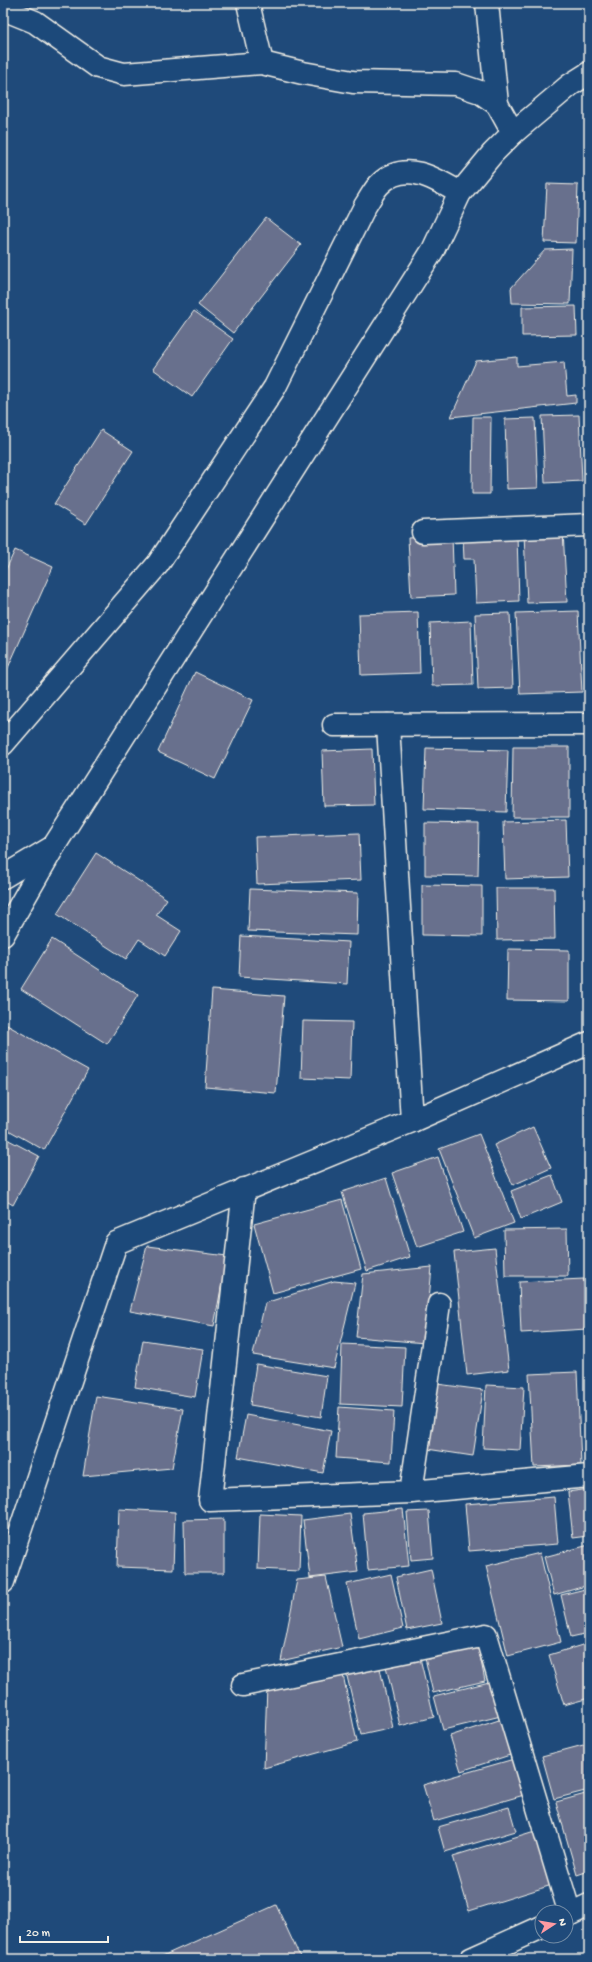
<svg xmlns="http://www.w3.org/2000/svg" width="592" height="1962" viewBox="0 0 592 1962" font-family="'Gochi Hand',sans-serif">
	<rect width="100%" height="100%" fill="#1f4a7a"/>
	<filter id="ink" filterUnits="userSpaceOnUse"><feTurbulence type="fractalNoise" baseFrequency=".025" numOctaves="2"/><feDisplacementMap in="SourceGraphic" scale="8" xChannelSelector="R" yChannelSelector="G"/><feConvolveMatrix kernelMatrix="1 2 1 2 8 2 1 2 1" color-interpolation-filters="sRGB"/></filter>
	<g filter="url(#ink)">
		<g fill="#686f8d" stroke="#f4f1e8">
			<path d="M 547,184 L 578,185 L 576,243 L 544,242 Z"/>
			<path d="M 266,218 L 301,245 L 233,333 L 198,305 Z"/>
			<path d="M 572,249 L 570,304 L 512,303 L 511,288 L 545,250 Z"/>
			<path d="M 576,306 L 577,335 L 522,336 L 522,307 Z"/>
			<path d="M 194,311 L 233,339 L 192,397 L 153,369 Z"/>
			<path d="M 517,357 L 517,366 L 564,362 L 567,396 L 576,395 L 576,403 L 451,417 L 476,361 Z"/>
			<path d="M 579,415 L 582,481 L 545,483 L 542,416 Z"/>
			<path d="M 473,417 L 491,417 L 490,494 L 472,494 Z"/>
			<path d="M 535,418 L 538,488 L 507,489 L 505,419 Z"/>
			<path d="M 101,430 L 133,451 L 86,524 L 54,504 Z"/>
			<path d="M 563,531 L 567,602 L 527,603 L 524,533 Z"/>
			<path d="M 452,536 L 454,595 L 411,597 L 408,538 Z"/>
			<path d="M 517,536 L 519,601 L 476,603 L 474,559 L 464,559 L 463,538 Z"/>
			<path d="M 15,550 L 53,567 L 3,679 L 3,576 Z"/>
			<path d="M 578,611 L 582,692 L 520,694 L 516,613 Z"/>
			<path d="M 418,612 L 420,673 L 361,675 L 359,614 Z"/>
			<path d="M 510,613 L 513,688 L 478,689 L 475,614 Z"/>
			<path d="M 471,621 L 473,685 L 432,686 L 430,623 Z"/>
			<path d="M 195,672 L 253,700 L 215,779 L 158,752 Z"/>
			<path d="M 513,747 L 569,747 L 569,817 L 512,817 Z"/>
			<path d="M 426,748 L 508,750 L 506,812 L 424,809 Z"/>
			<path d="M 372,749 L 374,805 L 324,806 L 322,751 Z"/>
			<path d="M 566,820 L 568,877 L 505,879 L 503,822 Z"/>
			<path d="M 425,823 L 479,824 L 478,876 L 425,875 Z"/>
			<path d="M 359,833 L 361,880 L 257,884 L 255,837 Z"/>
			<path d="M 96,853 L 167,899 L 156,915 L 181,931 L 165,956 L 139,939 L 126,959 L 57,914 Z"/>
			<path d="M 422,885 L 482,886 L 482,936 L 422,935 Z"/>
			<path d="M 496,888 L 554,888 L 555,939 L 497,940 Z"/>
			<path d="M 250,889 L 358,893 L 357,935 L 248,931 Z"/>
			<path d="M 241,936 L 349,942 L 347,984 L 239,977 Z"/>
			<path d="M 52,939 L 138,995 L 107,1044 L 21,989 Z"/>
			<path d="M 508,949 L 569,950 L 569,1001 L 507,1000 Z"/>
			<path d="M 212,990 L 284,996 L 276,1093 L 205,1087 Z"/>
			<path d="M 303,1021 L 352,1022 L 350,1080 L 301,1078 Z"/>
			<path d="M 5,1024 L 88,1070 L 44,1150 L 3,1127 L 3,1028 Z"/>
			<path d="M 533,1127 L 551,1168 L 513,1185 L 494,1145 Z"/>
			<path d="M 479,1134 L 514,1223 L 474,1238 L 439,1149 Z"/>
			<path d="M 3,1137 L 39,1156 L 13,1205 L 3,1199 Z"/>
			<path d="M 438,1157 L 463,1232 L 417,1247 L 392,1173 Z"/>
			<path d="M 552,1175 L 562,1202 L 521,1219 L 511,1191 Z"/>
			<path d="M 386,1178 L 410,1257 L 367,1271 L 342,1192 Z"/>
			<path d="M 342,1200 L 361,1269 L 273,1293 L 254,1224 Z"/>
			<path d="M 567,1229 L 568,1276 L 505,1276 L 504,1230 Z"/>
			<path d="M 147,1246 L 227,1256 L 214,1326 L 130,1311 Z"/>
			<path d="M 495,1248 L 509,1370 L 467,1375 L 454,1252 Z"/>
			<path d="M 432,1267 L 425,1343 L 356,1337 L 363,1274 Z"/>
			<path d="M 584,1279 L 587,1329 L 521,1333 L 519,1282 Z"/>
			<path d="M 334,1281 L 355,1283 L 334,1368 L 253,1355 L 265,1303 Z"/>
			<path d="M 143,1340 L 203,1349 L 195,1397 L 135,1387 Z"/>
			<path d="M 342,1344 L 405,1347 L 402,1407 L 340,1404 Z"/>
			<path d="M 256,1364 L 327,1376 L 321,1417 L 250,1405 Z"/>
			<path d="M 577,1372 L 581,1465 L 534,1467 L 529,1374 Z"/>
			<path d="M 437,1384 L 483,1390 L 473,1456 L 427,1449 Z"/>
			<path d="M 486,1385 L 524,1387 L 520,1450 L 483,1448 Z"/>
			<path d="M 96,1396 L 183,1409 L 172,1468 L 83,1476 Z"/>
			<path d="M 339,1407 L 394,1411 L 391,1462 L 336,1458 Z"/>
			<path d="M 246,1415 L 331,1431 L 323,1473 L 238,1457 Z"/>
			<path d="M 589,1489 L 589,1536 L 573,1538 L 568,1492 Z"/>
			<path d="M 554,1497 L 558,1544 L 469,1551 L 465,1504 Z"/>
			<path d="M 119,1509 L 175,1512 L 173,1569 L 117,1567 Z"/>
			<path d="M 403,1509 L 409,1566 L 368,1570 L 363,1513 Z"/>
			<path d="M 429,1511 L 433,1558 L 411,1560 L 407,1512 Z"/>
			<path d="M 260,1514 L 301,1516 L 299,1571 L 258,1569 Z"/>
			<path d="M 350,1514 L 358,1572 L 310,1578 L 303,1520 Z"/>
			<path d="M 224,1519 L 224,1573 L 185,1573 L 184,1520 Z"/>
			<path d="M 589,1545 L 589,1585 L 554,1595 L 544,1557 Z"/>
			<path d="M 540,1553 L 561,1642 L 508,1656 L 486,1566 Z"/>
			<path d="M 431,1569 L 442,1623 L 407,1630 L 396,1577 Z"/>
			<path d="M 391,1574 L 403,1628 L 359,1639 L 347,1584 Z"/>
			<path d="M 326,1577 L 342,1647 L 281,1661 L 297,1580 Z"/>
			<path d="M 589,1588 L 589,1633 L 571,1637 L 561,1595 Z"/>
			<path d="M 589,1643 L 589,1698 L 564,1705 L 549,1655 Z"/>
			<path d="M 478,1646 L 485,1681 L 433,1693 L 425,1658 Z"/>
			<path d="M 420,1658 L 434,1717 L 400,1726 L 386,1666 Z"/>
			<path d="M 379,1664 L 393,1728 L 361,1735 L 346,1672 Z"/>
			<path d="M 342,1670 L 357,1742 L 264,1768 L 267,1686 Z"/>
			<path d="M 497,1680 L 505,1715 L 443,1730 L 434,1696 Z"/>
			<path d="M 505,1718 L 516,1753 L 461,1771 L 450,1736 Z"/>
			<path d="M 587,1744 L 589,1753 L 589,1790 L 554,1799 L 542,1756 Z"/>
			<path d="M 514,1759 L 524,1795 L 434,1821 L 423,1785 Z"/>
			<path d="M 589,1793 L 589,1871 L 577,1875 L 556,1802 Z"/>
			<path d="M 509,1807 L 516,1831 L 445,1852 L 438,1827 Z"/>
			<path d="M 538,1830 L 555,1884 L 469,1911 L 453,1856 Z"/>
			<path d="M 276,1905 L 301,1959 L 156,1959 Z"/>
		</g>
		<g fill="none" stroke-linecap="round" stroke-linejoin="round">
			<defs>
				<g id="minor">
					<path d="M 248,3 L 262,63"/>
					<path d="M 487,3 L 497,104"/>
					<path d="M 3,9 L 35,22 L 98,67 L 124,74 L 262,63 L 303,73 L 353,82 L 456,84 L 480,92 L 497,104 L 513,133"/>
					<path d="M 423,532 L 589,525"/>
					<path d="M 334,725 L 589,724"/>
					<path d="M 388,725 L 412,1121"/>
					<path d="M 3,744 L 158,564 L 275,387 L 365,206 C 370,199 374,189 381,183 C 406,160 436,179 460,193"/>
					<path d="M 3,877 L 53,847"/>
					<path d="M 3,935 L 54,846 L 433,250 L 460,193 L 493,153 L 513,133 L 570,85 L 589,73"/>
					<path d="M 244,1189 L 210,1500 L 411,1492 L 589,1476"/>
					<path d="M 411,1492 L 439,1304"/>
					<path d="M 3,1582 L 116,1243 L 412,1121 L 589,1043"/>
					<path d="M 243,1685 L 486,1635 L 570,1914"/>
					<path d="M 566,1916 L 589,1905"/>
					<path d="M 471,1959 L 542,1927"/>
				</g>
			</defs>
			<use href="#minor" stroke="#f4f1e8" stroke-width="25"/>
			<use href="#minor" stroke="#1f4a7a" stroke-width="22"/>
		</g>
	</g>
	<rect width="592" height="1962" fill="none" stroke="#1f4a7a" stroke-width="16"/>
	<rect x="8" y="8" width="576" height="1946" fill="none" stroke="#f4f1e8" stroke-width="1.5" filter="url(#ink)"/>
	<g transform="translate(554 1924) rotate(78)"><circle r="19" fill="#1f4a7a" stroke="#748da6"/>
	<path d="M0-3L7 15L0 10L-7 15Z" fill="#ff9aa2"/>
	<text y="-6" font-size="11" font-weight="bold" text-anchor="middle" fill="#f4f1e8">N</text>
	</g>
	<path d="M20 1936v6h88v-6" fill="none" stroke="#f4f1e8" stroke-width="2"/>
	<text x="26" y="1936" font-size="12" fill="#f4f1e8" stroke="#1f4a7a" stroke-width="3" paint-order="stroke">20 m</text>
</svg>
